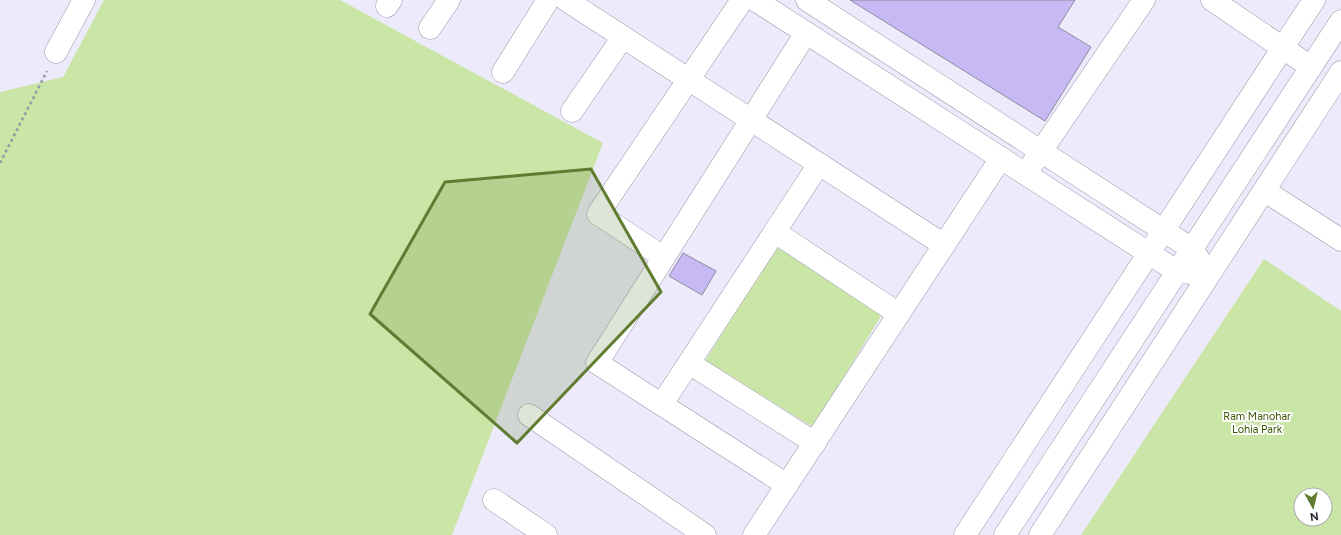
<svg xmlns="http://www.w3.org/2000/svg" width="1341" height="535" viewBox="0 0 1341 535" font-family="Figtree,sans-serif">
	<rect width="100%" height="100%" fill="#edeafb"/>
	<g fill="#cae6a7" fill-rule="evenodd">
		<path d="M 104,0 L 340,0 L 603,143 L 452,535 L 0,535 L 0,92 L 63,77 Z"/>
		<path d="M 776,247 L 883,313 L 813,427 L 705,361 Z"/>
		<path d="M 1264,259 L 1341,311 L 1341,535 L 1081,535 ZM 1301,495 L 1325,495 L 1325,519 L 1301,519 Z"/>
	</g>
	<g fill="#c6b9f4" stroke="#8f8ba0">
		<path d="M 850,0 L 1075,0 L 1058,27 L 1091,47 L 1045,121 Z"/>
		<path d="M 683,253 L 716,271 L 702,295 L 669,276 Z"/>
	</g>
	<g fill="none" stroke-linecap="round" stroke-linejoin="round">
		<defs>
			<g id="minor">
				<path d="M 566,0 L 944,245"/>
				<path d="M 755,0 L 1178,272 L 1192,273"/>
				<path d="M 807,0 L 1192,249 L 1200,261"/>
				<path d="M 1212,0 L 1311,67"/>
				<path d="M 387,6 L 391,0"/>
				<path d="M 430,28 L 449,0"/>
				<path d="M 56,52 L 84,0"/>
				<path d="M 503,72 L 548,0"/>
				<path d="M 572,111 L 623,37"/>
				<path d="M 1033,163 L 1144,0"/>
				<path d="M 1265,191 L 1341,240"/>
				<path d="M 775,232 L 899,314"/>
				<path d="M 663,257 L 598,214 L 742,0"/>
				<path d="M 689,363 L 815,443"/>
				<path d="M 662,404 L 819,164"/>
				<path d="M 529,415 L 705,535"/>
				<path d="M 787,485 L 597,363 L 806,33"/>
				<path d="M 494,500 L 546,535"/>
				<path d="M 754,535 L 1001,158"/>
				<path d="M 965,535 L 1314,0"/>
				<path d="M 1005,535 L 1341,21"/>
				<path d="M 1040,535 L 1341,72"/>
			</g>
		</defs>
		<use href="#minor" stroke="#9d98ad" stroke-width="23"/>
		<path stroke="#9a98a5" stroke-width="2.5" stroke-dasharray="3 3" stroke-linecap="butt" d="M 0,163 L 47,71"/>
		<use href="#minor" stroke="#fff" stroke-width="22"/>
	</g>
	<path fill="#5f7c31" fill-opacity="0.2" stroke="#5f7c31" stroke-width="3" stroke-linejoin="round" d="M 591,169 L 661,292 L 517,443 L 370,314 L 445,182 Z"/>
	<g text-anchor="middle" stroke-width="4" stroke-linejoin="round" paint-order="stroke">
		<g font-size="11" fill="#3d5704" stroke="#fff">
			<text x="1257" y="420">Ram Manohar<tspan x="1257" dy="13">Lohia Park</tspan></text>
		</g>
	</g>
	<g transform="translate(1313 507) rotate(172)"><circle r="19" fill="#ffffff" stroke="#a9a9ac"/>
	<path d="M0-3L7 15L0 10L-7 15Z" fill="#5f7c31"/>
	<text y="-6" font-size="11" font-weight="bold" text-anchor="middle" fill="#29272f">N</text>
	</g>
</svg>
